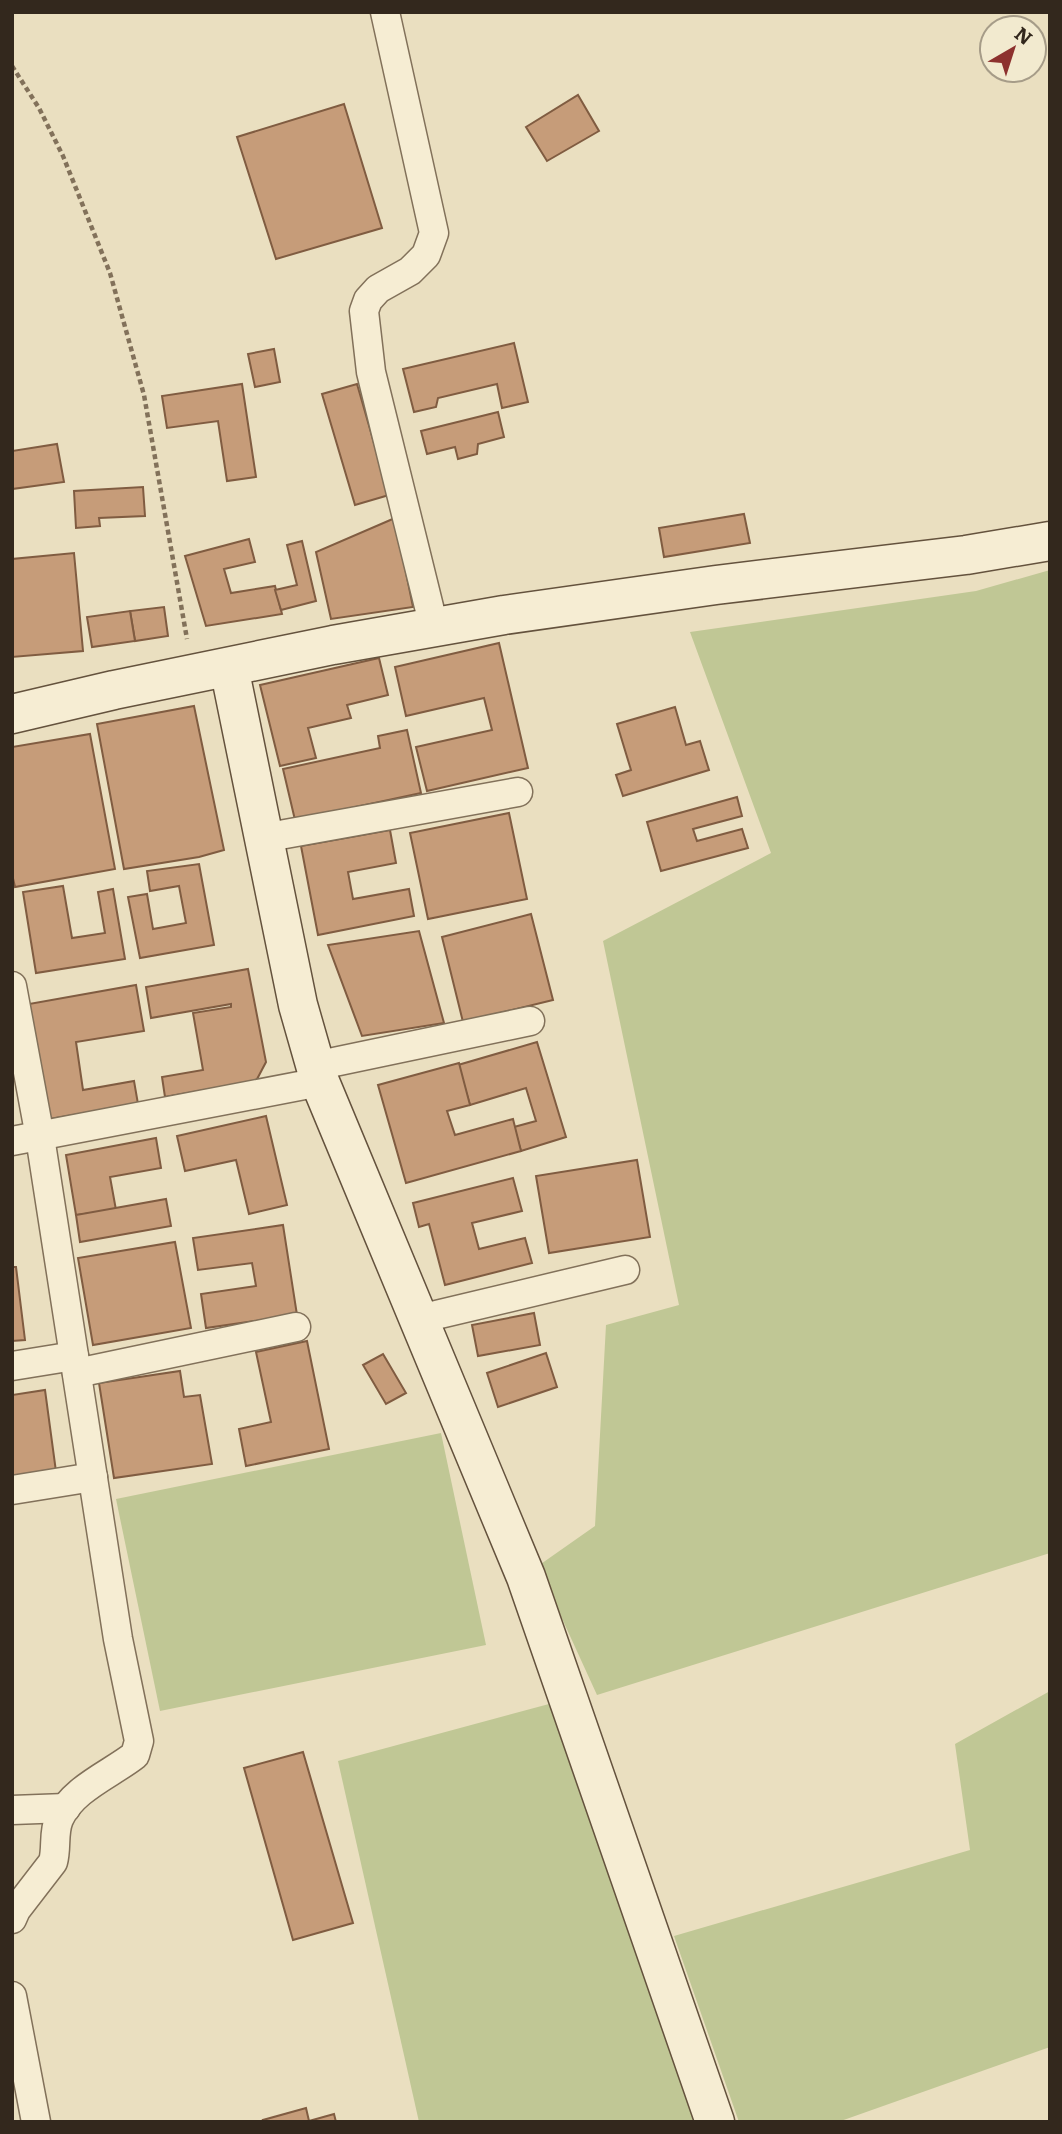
<svg xmlns="http://www.w3.org/2000/svg" width="1062" height="2134" viewBox="0 0 1062 2134" font-family="Literata,serif">
	<rect width="100%" height="100%" fill="#eadfc0"/>
	<g fill="#c0c795">
		<path d="M 1050,570 L 1050,1553 L 597,1695 L 538,1566 L 595,1526 L 606,1325 L 679,1305 L 603,941 L 771,853 L 690,632 L 976,591 Z"/>
		<path d="M 441,1433 L 486,1645 L 160,1711 L 116,1499 Z"/>
		<path d="M 1050,1691 L 1050,2047 L 838,2122 L 739,2122 L 674,1936 L 970,1850 L 955,1744 Z"/>
		<path d="M 549,1704 L 694,2122 L 419,2122 L 338,1761 Z"/>
	</g>
	<g fill="#c69c79" stroke="#805c41" stroke-width="2">
		<path d="M 578,95 L 599,131 L 547,161 L 526,127 Z"/>
		<path d="M 344,104 L 382,228 L 276,259 L 237,137 Z"/>
		<path d="M 514,343 L 528,402 L 502,408 L 497,384 L 438,398 L 436,407 L 414,412 L 403,369 Z"/>
		<path d="M 274,349 L 280,382 L 255,387 L 248,354 Z"/>
		<path d="M 242,384 L 256,477 L 227,481 L 218,421 L 167,428 L 162,396 Z"/>
		<path d="M 357,384 L 389,495 L 355,505 L 322,394 Z"/>
		<path d="M 498,412 L 504,437 L 478,444 L 477,454 L 458,459 L 455,447 L 427,454 L 421,431 Z"/>
		<path d="M 57,444 L 64,482 L 12,489 L 12,451 Z"/>
		<path d="M 143,487 L 145,516 L 99,518 L 100,526 L 76,528 L 74,491 Z"/>
		<path d="M 744,514 L 750,543 L 664,557 L 659,528 Z"/>
		<path d="M 395,518 L 413,607 L 331,619 L 316,552 Z"/>
		<path d="M 249,539 L 255,562 L 224,569 L 231,593 L 275,586 L 282,614 L 206,626 L 185,556 Z"/>
		<path d="M 302,541 L 316,601 L 281,610 L 275,590 L 297,585 L 287,545 Z"/>
		<path d="M 74,553 L 83,651 L 12,657 L 12,559 Z"/>
		<path d="M 164,607 L 168,636 L 135,641 L 130,611 Z"/>
		<path d="M 130,611 L 135,641 L 92,647 L 87,617 Z"/>
		<path d="M 499,643 L 528,768 L 427,791 L 416,747 L 492,730 L 484,698 L 406,716 L 395,667 Z"/>
		<path d="M 379,658 L 388,695 L 347,705 L 351,718 L 308,728 L 316,758 L 280,766 L 260,685 Z"/>
		<path d="M 194,706 L 224,850 L 199,857 L 124,869 L 97,724 Z"/>
		<path d="M 675,707 L 686,745 L 700,741 L 709,770 L 623,796 L 616,775 L 631,770 L 617,724 Z"/>
		<path d="M 407,730 L 421,793 L 295,820 L 283,769 L 380,748 L 378,736 Z"/>
		<path d="M 90,734 L 115,869 L 15,887 L 12,874 L 12,747 Z"/>
		<path d="M 737,797 L 742,816 L 693,829 L 697,841 L 742,829 L 748,848 L 661,871 L 647,822 Z"/>
		<path d="M 509,813 L 527,899 L 428,919 L 410,833 Z"/>
		<path d="M 390,830 L 396,863 L 348,872 L 353,899 L 409,889 L 414,916 L 318,935 L 301,846 Z"/>
		<path d="M 199,864 L 214,945 L 140,958 L 128,897 L 147,894 L 153,929 L 186,923 L 179,886 L 150,891 L 147,871 Z"/>
		<path d="M 63,886 L 72,938 L 105,933 L 98,892 L 113,889 L 125,959 L 36,973 L 23,892 Z"/>
		<path d="M 531,914 L 553,1000 L 463,1022 L 442,937 Z"/>
		<path d="M 419,931 L 444,1023 L 362,1036 L 328,945 Z"/>
		<path d="M 248,969 L 266,1062 L 256,1081 L 165,1097 L 162,1077 L 203,1070 L 193,1013 L 231,1007 L 231,1004 L 151,1018 L 146,987 Z"/>
		<path d="M 136,985 L 144,1031 L 76,1042 L 83,1090 L 134,1081 L 138,1104 L 50,1119 L 29,1004 Z"/>
		<path d="M 537,1042 L 566,1137 L 521,1151 L 514,1127 L 536,1121 L 526,1088 L 470,1105 L 458,1065 Z"/>
		<path d="M 459,1063 L 470,1105 L 447,1111 L 455,1135 L 513,1119 L 521,1151 L 406,1183 L 378,1085 Z"/>
		<path d="M 266,1116 L 287,1205 L 249,1214 L 236,1160 L 185,1171 L 177,1136 Z"/>
		<path d="M 156,1138 L 161,1168 L 110,1177 L 116,1210 L 76,1215 L 66,1155 Z"/>
		<path d="M 637,1160 L 650,1237 L 549,1253 L 536,1176 Z"/>
		<path d="M 513,1178 L 522,1211 L 472,1223 L 479,1249 L 525,1238 L 532,1263 L 445,1285 L 429,1224 L 419,1227 L 413,1203 Z"/>
		<path d="M 166,1199 L 171,1226 L 80,1242 L 76,1215 Z"/>
		<path d="M 283,1225 L 297,1315 L 206,1328 L 201,1294 L 256,1286 L 252,1263 L 198,1270 L 193,1238 Z"/>
		<path d="M 175,1242 L 191,1328 L 93,1345 L 78,1258 Z"/>
		<path d="M 12,1267 L 16,1267 L 25,1340 L 12,1341 Z"/>
		<path d="M 534,1313 L 540,1345 L 478,1356 L 472,1325 Z"/>
		<path d="M 307,1341 L 329,1449 L 246,1466 L 239,1429 L 271,1422 L 256,1352 Z"/>
		<path d="M 546,1353 L 557,1387 L 498,1407 L 487,1373 Z"/>
		<path d="M 383,1354 L 406,1393 L 386,1404 L 363,1365 Z"/>
		<path d="M 180,1371 L 184,1397 L 200,1395 L 212,1464 L 114,1478 L 99,1383 Z"/>
		<path d="M 45,1390 L 57,1479 L 12,1485 L 12,1395 Z"/>
		<path d="M 303,1752 L 353,1923 L 293,1940 L 244,1768 Z"/>
		<path d="M 306,2108 L 309,2121 L 334,2114 L 336,2122 L 264,2122 L 263,2120 Z"/>
	</g>
	<g fill="none" stroke-linecap="round" stroke-linejoin="round">
		<defs>
			<g id="street">
				<path d="M 385,12 L 434,233 L 426,255 L 410,271 L 378,289 L 368,300 L 364,311 L 371,372 L 434,627"/>
				<path d="M 263,838 L 518,792"/>
				<path d="M 12,986 L 40,1137 L 118,1639 L 139,1741 L 135,1755 C 111,1774 72,1789 59,1819 C 53,1833 57,1848 53,1862 L 16,1910 L 12,1919"/>
				<path d="M 315,1066 L 530,1021"/>
				<path d="M 12,1141 L 320,1082"/>
				<path d="M 419,1319 L 625,1270"/>
				<path d="M 12,1366 L 74,1356"/>
				<path d="M 77,1373 L 296,1327"/>
				<path d="M 12,1490 L 93,1477"/>
				<path d="M 12,1810 L 66,1808"/>
				<path d="M 12,1996 L 36,2122"/>
			</g>
			<g id="secondary">
				<path d="M 229,667 L 298,1005 L 320,1082 L 526,1577 L 715,2122"/>
				<path d="M 12,714 L 114,690 L 333,645 L 504,615 L 716,585 L 966,555 L 1050,541"/>
			</g>
		</defs>
		<use href="#street" stroke="#82715a" stroke-width="31"/>
		<use href="#secondary" stroke="#64523d" stroke-width="41"/>
		<path stroke="#82715a" stroke-width="4.5" stroke-dasharray="5 3.5" stroke-linecap="butt" d="M 12,66 L 39,108 L 63,156 L 110,273 L 144,395 L 187,639"/>
		<use href="#street" stroke="#f6edd3" stroke-width="28"/>
		<use href="#secondary" stroke="#f6edd3" stroke-width="38"/>
	</g>
	<rect width="1062" height="2134" fill="none" stroke="#33281d" stroke-width="28"/>
	<g transform="translate(1013 49) rotate(39)"><circle r="33" fill="#f2eacf" stroke="#a69c88" stroke-width="2"/>
	<path d="M0-5L12 26L0 18L-12 26Z" fill="#8d312e"/>
	<text y="-10" font-size="19" font-weight="bold" text-anchor="middle" fill="#33281d">N</text>
	</g>
</svg>
